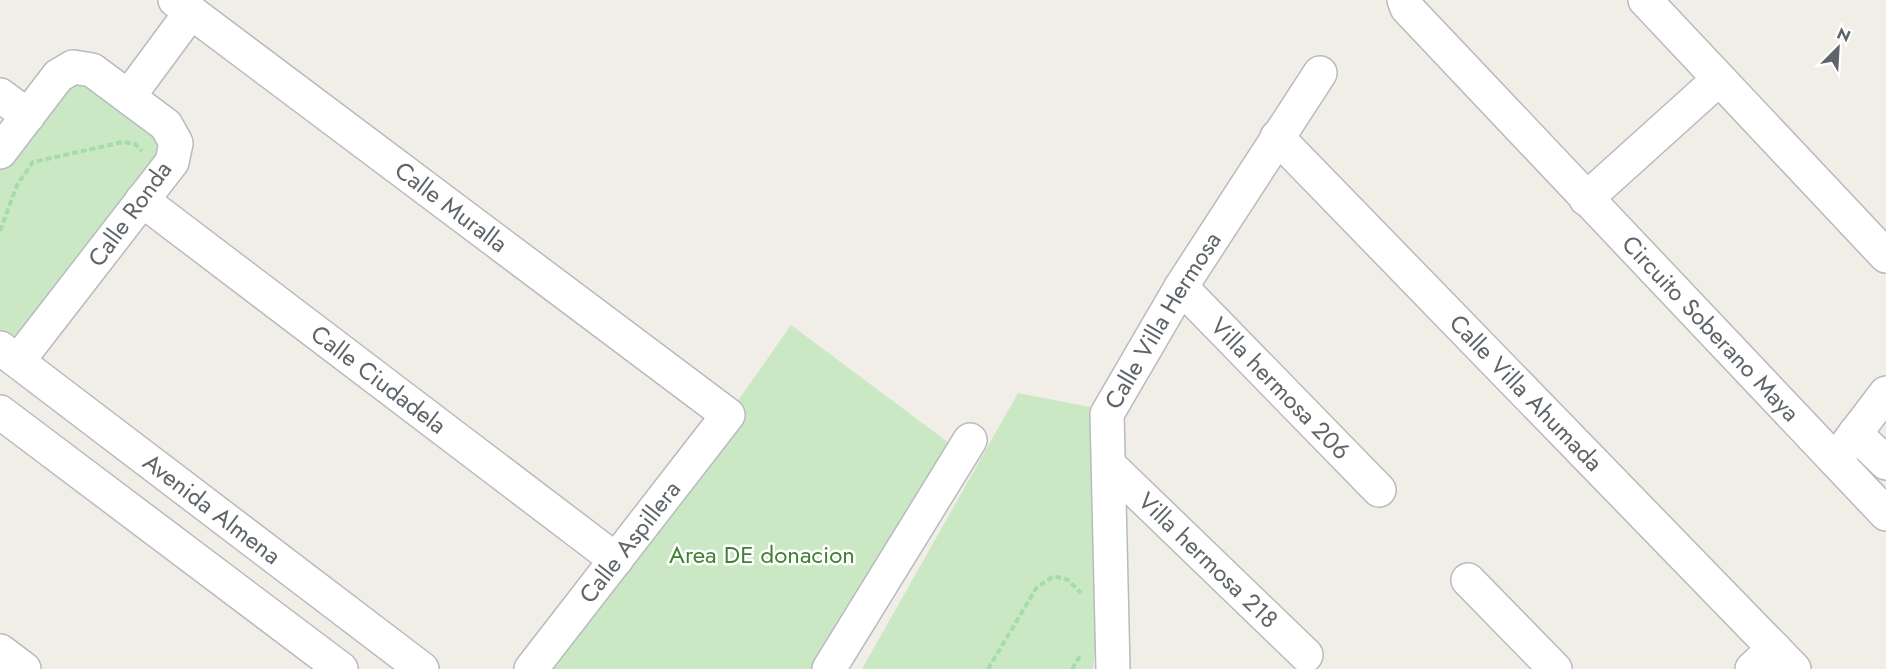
<svg xmlns="http://www.w3.org/2000/svg" width="1886" height="669" viewBox="0 0 1886 669" font-family="Jost,sans-serif">
	<rect width="100%" height="100%" fill="#f1ede7"/>
	<g fill="#cbe8c4">
		<path d="M 73,67 L 176,143 L 18,361 L 0,348 L 0,152 Z"/>
		<path d="M 791,325 L 961,452 L 823,669 L 531,669 L 728,415 Z"/>
		<path d="M 1018,393 L 1095,408 L 1099,611 L 1093,669 L 862,669 Z"/>
	</g>
	<g fill="none" stroke-linecap="round" stroke-linejoin="round">
		<defs>
			<g id="minor">
				<path id="s1" d="M 175,0 L 728,415 L 531,669"/>
				<path id="s2" d="M 1404,0 L 1407,8 L 1886,514"/>
				<path d="M 1645,0 L 1886,256"/>
				<path d="M 0,95 L 28,116"/>
				<path d="M 129,96 L 191,12"/>
				<path id="s3" d="M 1277,137 L 1794,669"/>
				<path d="M 0,152 L 58,76 L 73,67 L 92,70 L 166,125 L 176,143 L 172,162 L 18,361"/>
				<path d="M 1586,199 L 1719,79"/>
				<path id="s4" d="M 142,200 L 616,560"/>
				<path id="s5" d="M 1181,287 L 1379,490"/>
				<path id="s6" d="M 0,348 L 422,669"/>
				<path d="M 0,412 L 341,669"/>
				<path d="M 1855,433 L 1886,463"/>
				<path d="M 1835,460 L 1886,393"/>
				<path id="s7" d="M 1110,466 L 1306,655"/>
				<path d="M 1468,580 L 1555,669"/>
				<path d="M 0,651 L 24,669"/>
				<path d="M 829,669 L 970,440"/>
				<path id="s8" d="M 1113,669 L 1107,414 L 1181,287 L 1320,73"/>
				<path d="M 1752,669 L 1774,648"/>
			</g>
		</defs>
		<use href="#minor" stroke="#b7bbbe" stroke-width="36"/>
		<g stroke="#a6dbaa" stroke-width="4" stroke-dasharray="6 3" stroke-linecap="butt">
			<path d="M 0,231 L 17,185 L 33,162 L 123,142 L 135,144 L 142,151"/>
			<path d="M 988,669 L 1037,587 L 1054,576 L 1068,580 L 1081,593"/>
			<path d="M 1072,669 L 1081,654"/>
		</g>
		<use href="#minor" stroke="#fff" stroke-width="33"/>
	</g>
	<g text-anchor="middle" stroke-width="5" stroke-linejoin="round" paint-order="stroke">
		<g font-size="24" fill="#5e6468" stroke="#fff">
			<text dy="8" stroke="none"><textPath href="#s1" startOffset="345">Calle Muralla</textPath></text>
			<text transform="translate(130 214) rotate(-54)" y="8">Calle Ronda</text>
			<text dy="8" stroke="none"><textPath href="#s8" startOffset="364">Calle Villa Hermosa</textPath></text>
			<text dy="8" stroke="none"><textPath href="#s2" startOffset="450">Circuito Soberano Maya</textPath></text>
			<text dy="8" stroke="none"><textPath href="#s4" startOffset="297">Calle Ciudadela</textPath></text>
			<text dy="8" stroke="none"><textPath href="#s5" startOffset="142">Villa hermosa 206</textPath></text>
			<text dy="8" stroke="none"><textPath href="#s3" startOffset="357">Calle Villa Ahumada</textPath></text>
			<text dy="8" stroke="none"><textPath href="#s6" startOffset="266">Avenida Almena</textPath></text>
			<text transform="translate(630 542) rotate(-52)" y="8">Calle Aspillera</text>
			<text dy="8" stroke="none"><textPath href="#s7" startOffset="136">Villa hermosa 218</textPath></text>
		</g>
		<g font-size="24" fill="#3f8232" stroke="#fff">
			<text x="762" y="563">Area DE donacion</text>
		</g>
	</g>
	<g transform="translate(1838 48) rotate(24)" stroke="#ffffff" stroke-width="4.5" paint-order="stroke">
	<path d="M0-4.5L10 22L0 15L-10 22Z" fill="#5e6468"/>
	<text y="-9" font-size="16" font-weight="bold" text-anchor="middle" fill="#5e6468">N</text>
	</g>
</svg>
